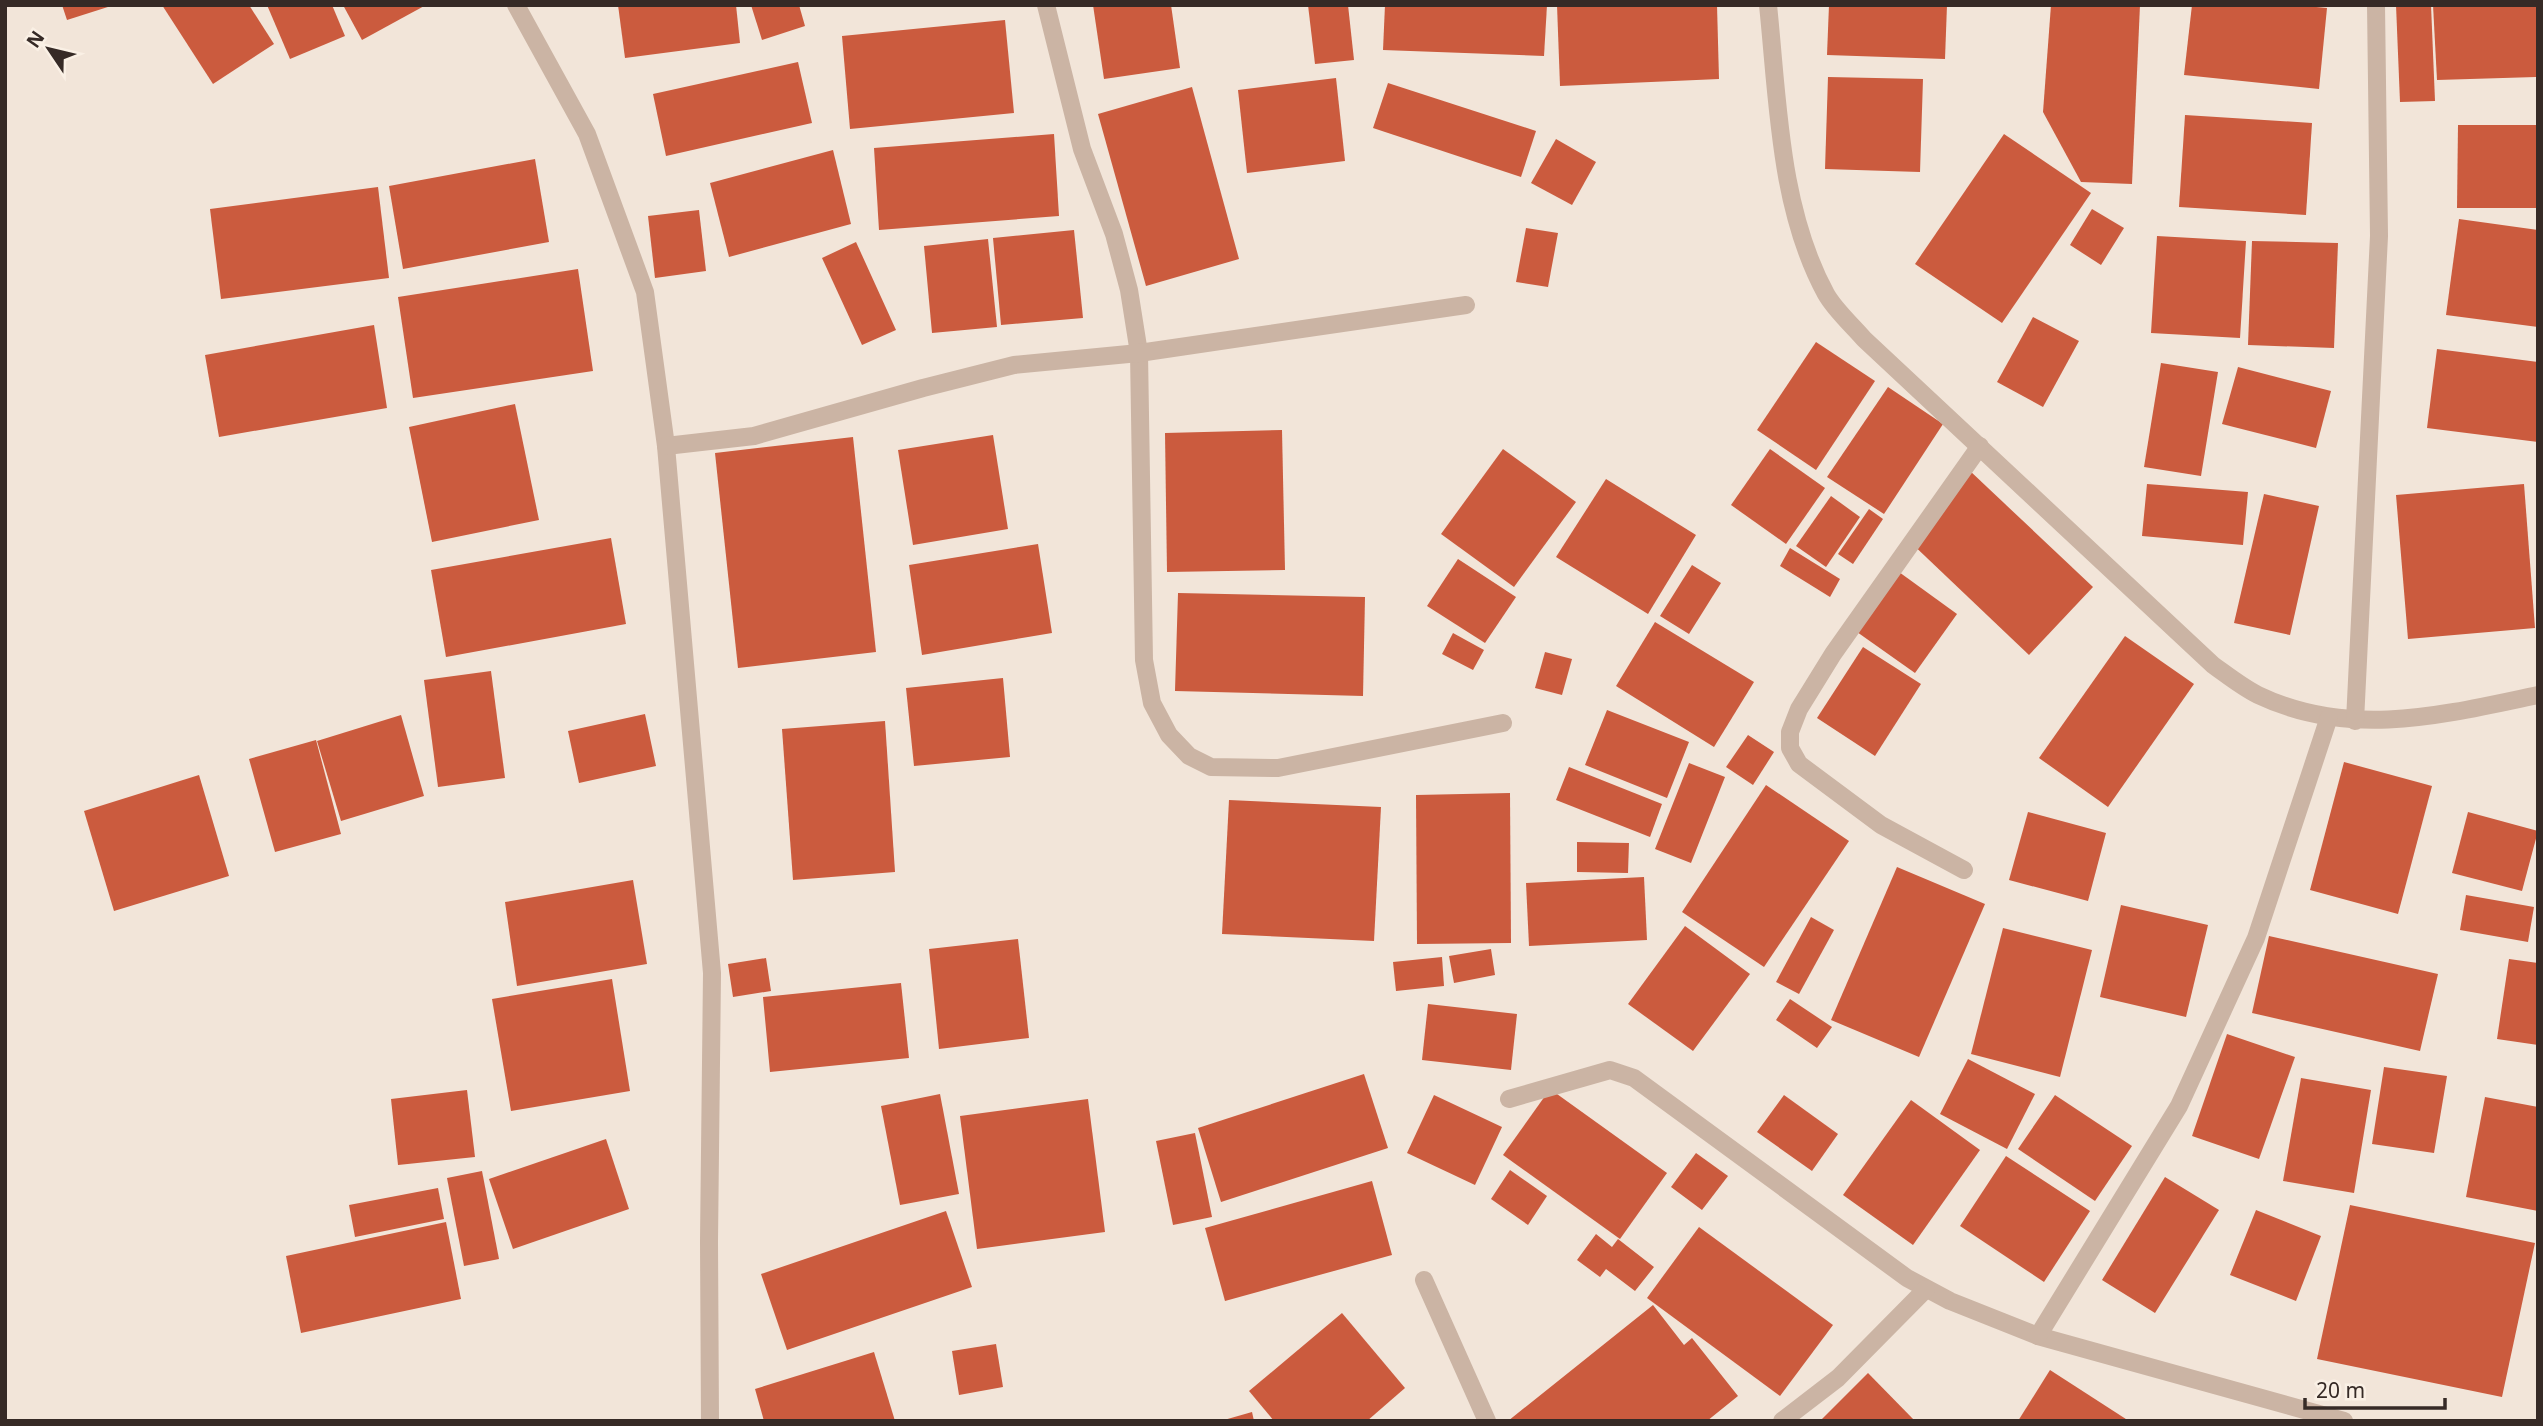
<svg xmlns="http://www.w3.org/2000/svg" width="2543" height="1426" viewBox="0 0 2543 1426" font-family="'Noto Sans',sans-serif">
	<rect width="100%" height="100%" fill="#f2e5d9"/>
	<g fill="#cb5b3e">
		<path d="M 62,5 L 111,5 L 111,6 L 67,20 Z"/>
		<path d="M 162,5 L 249,5 L 274,44 L 213,84 Z"/>
		<path d="M 267,5 L 332,5 L 345,36 L 290,59 Z"/>
		<path d="M 343,5 L 426,5 L 362,40 Z"/>
		<path d="M 618,5 L 736,5 L 740,43 L 625,58 Z"/>
		<path d="M 751,5 L 799,5 L 805,26 L 762,40 Z"/>
		<path d="M 1093,5 L 1171,5 L 1180,68 L 1104,79 Z"/>
		<path d="M 1308,5 L 1348,5 L 1354,60 L 1315,64 Z"/>
		<path d="M 1385,5 L 1547,5 L 1544,56 L 1383,50 Z"/>
		<path d="M 1557,5 L 1717,5 L 1719,79 L 1560,86 Z"/>
		<path d="M 1829,5 L 1947,5 L 1945,59 L 1827,55 Z"/>
		<path d="M 2051,5 L 2140,5 L 2132,184 L 2081,182 L 2043,112 Z"/>
		<path d="M 2192,5 L 2295,5 L 2327,8 L 2319,89 L 2184,75 Z"/>
		<path d="M 2396,5 L 2431,5 L 2435,101 L 2400,102 Z"/>
		<path d="M 2433,5 L 2536,5 L 2536,77 L 2437,80 Z"/>
		<path d="M 1005,20 L 1014,113 L 850,129 L 842,36 Z"/>
		<path d="M 798,62 L 812,123 L 666,156 L 653,94 Z"/>
		<path d="M 1828,77 L 1923,79 L 1920,172 L 1825,169 Z"/>
		<path d="M 1336,78 L 1345,161 L 1247,173 L 1238,90 Z"/>
		<path d="M 1388,83 L 1536,131 L 1521,177 L 1373,128 Z"/>
		<path d="M 1192,87 L 1239,259 L 1146,286 L 1098,114 Z"/>
		<path d="M 2185,115 L 2312,123 L 2306,215 L 2179,207 Z"/>
		<path d="M 2458,125 L 2538,125 L 2538,208 L 2457,208 Z"/>
		<path d="M 1054,134 L 1059,216 L 879,230 L 874,148 Z"/>
		<path d="M 2004,134 L 2091,193 L 2002,323 L 1915,264 Z"/>
		<path d="M 1556,139 L 1596,162 L 1572,205 L 1531,183 Z"/>
		<path d="M 833,150 L 851,224 L 729,257 L 710,183 Z"/>
		<path d="M 535,159 L 549,242 L 403,269 L 389,186 Z"/>
		<path d="M 378,187 L 389,278 L 221,299 L 210,209 Z"/>
		<path d="M 2092,209 L 2124,228 L 2101,265 L 2070,245 Z"/>
		<path d="M 699,210 L 706,271 L 655,278 L 648,216 Z"/>
		<path d="M 2459,219 L 2538,230 L 2538,327 L 2446,315 Z"/>
		<path d="M 1526,228 L 1558,233 L 1548,287 L 1516,282 Z"/>
		<path d="M 1074,230 L 1083,318 L 1001,325 L 993,238 Z"/>
		<path d="M 2157,236 L 2246,241 L 2240,338 L 2151,333 Z"/>
		<path d="M 988,239 L 997,327 L 932,333 L 924,246 Z"/>
		<path d="M 2252,241 L 2338,243 L 2334,348 L 2248,345 Z"/>
		<path d="M 856,242 L 896,330 L 862,345 L 822,258 Z"/>
		<path d="M 578,269 L 593,371 L 413,398 L 398,297 Z"/>
		<path d="M 2033,317 L 2079,341 L 2043,407 L 1997,382 Z"/>
		<path d="M 374,325 L 387,408 L 219,437 L 205,355 Z"/>
		<path d="M 1816,342 L 1875,381 L 1816,470 L 1757,430 Z"/>
		<path d="M 2437,349 L 2538,362 L 2538,442 L 2427,428 Z"/>
		<path d="M 2161,363 L 2218,372 L 2201,476 L 2144,467 Z"/>
		<path d="M 2238,367 L 2331,391 L 2316,448 L 2222,424 Z"/>
		<path d="M 1888,387 L 1943,424 L 1884,514 L 1827,477 Z"/>
		<path d="M 515,404 L 539,520 L 432,542 L 409,427 Z"/>
		<path d="M 1282,430 L 1285,570 L 1167,572 L 1165,433 Z"/>
		<path d="M 993,435 L 1008,529 L 913,545 L 898,450 Z"/>
		<path d="M 853,437 L 876,652 L 738,668 L 715,453 Z"/>
		<path d="M 1503,449 L 1576,502 L 1514,587 L 1441,534 Z"/>
		<path d="M 1770,449 L 1825,488 L 1786,544 L 1731,505 Z"/>
		<path d="M 1969,470 L 2093,587 L 2029,655 L 1906,538 Z"/>
		<path d="M 1606,479 L 1696,535 L 1648,614 L 1556,557 Z"/>
		<path d="M 2147,484 L 2248,492 L 2243,545 L 2142,536 Z"/>
		<path d="M 2524,484 L 2535,628 L 2408,639 L 2396,495 Z"/>
		<path d="M 2264,494 L 2319,506 L 2290,635 L 2234,623 Z"/>
		<path d="M 1831,496 L 1860,517 L 1826,567 L 1796,546 Z"/>
		<path d="M 1869,509 L 1883,519 L 1853,564 L 1838,554 Z"/>
		<path d="M 611,538 L 626,624 L 446,657 L 431,570 Z"/>
		<path d="M 1038,544 L 1052,633 L 922,655 L 909,565 Z"/>
		<path d="M 1790,548 L 1840,579 L 1830,597 L 1780,566 Z"/>
		<path d="M 1458,559 L 1516,597 L 1485,643 L 1427,606 Z"/>
		<path d="M 1692,565 L 1721,583 L 1689,634 L 1660,616 Z"/>
		<path d="M 1899,572 L 1957,614 L 1915,673 L 1857,632 Z"/>
		<path d="M 1178,593 L 1365,597 L 1363,696 L 1175,691 Z"/>
		<path d="M 1655,622 L 1754,682 L 1714,747 L 1616,686 Z"/>
		<path d="M 1453,633 L 1484,650 L 1473,670 L 1442,654 Z"/>
		<path d="M 2125,636 L 2194,684 L 2108,807 L 2039,758 Z"/>
		<path d="M 1863,647 L 1921,684 L 1875,756 L 1817,718 Z"/>
		<path d="M 1545,652 L 1572,659 L 1562,695 L 1535,688 Z"/>
		<path d="M 491,671 L 505,778 L 438,787 L 424,680 Z"/>
		<path d="M 1003,678 L 1010,757 L 914,766 L 906,688 Z"/>
		<path d="M 1607,710 L 1689,742 L 1667,798 L 1585,765 Z"/>
		<path d="M 645,714 L 656,766 L 579,783 L 568,731 Z"/>
		<path d="M 401,715 L 424,796 L 341,821 L 317,741 Z"/>
		<path d="M 885,721 L 895,872 L 793,880 L 782,729 Z"/>
		<path d="M 1748,735 L 1774,752 L 1753,785 L 1726,767 Z"/>
		<path d="M 316,740 L 341,834 L 275,852 L 249,759 Z"/>
		<path d="M 2344,762 L 2432,786 L 2398,914 L 2310,890 Z"/>
		<path d="M 1689,763 L 1725,777 L 1691,863 L 1655,849 Z"/>
		<path d="M 1569,767 L 1662,804 L 1650,837 L 1556,800 Z"/>
		<path d="M 199,775 L 229,876 L 114,911 L 84,811 Z"/>
		<path d="M 1766,785 L 1849,841 L 1764,967 L 1682,912 Z"/>
		<path d="M 1510,793 L 1511,943 L 1417,944 L 1416,795 Z"/>
		<path d="M 1229,800 L 1381,807 L 1374,941 L 1222,934 Z"/>
		<path d="M 2028,812 L 2106,833 L 2088,901 L 2009,880 Z"/>
		<path d="M 2468,812 L 2538,831 L 2522,891 L 2452,873 Z"/>
		<path d="M 1577,842 L 1629,843 L 1628,873 L 1577,872 Z"/>
		<path d="M 1897,867 L 1985,904 L 1919,1057 L 1831,1020 Z"/>
		<path d="M 1644,877 L 1647,940 L 1529,946 L 1526,883 Z"/>
		<path d="M 633,880 L 647,964 L 517,986 L 505,902 Z"/>
		<path d="M 2466,895 L 2534,907 L 2528,942 L 2460,930 Z"/>
		<path d="M 2121,905 L 2208,925 L 2186,1017 L 2100,997 Z"/>
		<path d="M 1811,917 L 1834,930 L 1799,994 L 1776,982 Z"/>
		<path d="M 1685,926 L 1750,974 L 1693,1051 L 1628,1004 Z"/>
		<path d="M 2003,928 L 2092,950 L 2060,1077 L 1971,1054 Z"/>
		<path d="M 2269,936 L 2438,974 L 2420,1051 L 2252,1013 Z"/>
		<path d="M 1018,939 L 1029,1038 L 939,1049 L 929,949 Z"/>
		<path d="M 1491,949 L 1495,975 L 1454,983 L 1449,956 Z"/>
		<path d="M 1442,957 L 1444,986 L 1396,991 L 1393,962 Z"/>
		<path d="M 766,958 L 771,991 L 733,997 L 728,964 Z"/>
		<path d="M 2509,959 L 2538,963 L 2538,1045 L 2497,1039 Z"/>
		<path d="M 612,979 L 630,1091 L 511,1111 L 492,999 Z"/>
		<path d="M 901,983 L 909,1058 L 770,1072 L 763,997 Z"/>
		<path d="M 1790,999 L 1832,1027 L 1817,1048 L 1776,1020 Z"/>
		<path d="M 1428,1004 L 1517,1014 L 1511,1070 L 1422,1060 Z"/>
		<path d="M 2227,1034 L 2295,1057 L 2259,1159 L 2192,1136 Z"/>
		<path d="M 1968,1059 L 2035,1094 L 2007,1149 L 1940,1114 Z"/>
		<path d="M 2384,1067 L 2447,1076 L 2434,1153 L 2372,1144 Z"/>
		<path d="M 1364,1074 L 1388,1148 L 1221,1202 L 1198,1128 Z"/>
		<path d="M 2301,1078 L 2371,1090 L 2354,1193 L 2283,1181 Z"/>
		<path d="M 1550,1089 L 1667,1173 L 1620,1239 L 1503,1155 Z"/>
		<path d="M 467,1090 L 475,1157 L 398,1165 L 391,1099 Z"/>
		<path d="M 940,1094 L 959,1194 L 900,1205 L 881,1106 Z"/>
		<path d="M 1434,1095 L 1502,1127 L 1475,1185 L 1407,1153 Z"/>
		<path d="M 1784,1095 L 1838,1134 L 1812,1171 L 1757,1132 Z"/>
		<path d="M 2055,1095 L 2132,1146 L 2095,1201 L 2018,1149 Z"/>
		<path d="M 2485,1097 L 2538,1107 L 2538,1211 L 2466,1197 Z"/>
		<path d="M 1088,1099 L 1105,1232 L 977,1249 L 960,1116 Z"/>
		<path d="M 1911,1100 L 1980,1150 L 1913,1245 L 1843,1195 Z"/>
		<path d="M 1195,1133 L 1212,1217 L 1173,1225 L 1156,1141 Z"/>
		<path d="M 606,1139 L 629,1209 L 513,1249 L 489,1179 Z"/>
		<path d="M 1696,1153 L 1728,1176 L 1702,1210 L 1671,1187 Z"/>
		<path d="M 2006,1156 L 2090,1211 L 2044,1282 L 1960,1226 Z"/>
		<path d="M 1510,1170 L 1547,1196 L 1528,1225 L 1491,1199 Z"/>
		<path d="M 482,1171 L 499,1259 L 464,1266 L 447,1178 Z"/>
		<path d="M 2165,1177 L 2219,1210 L 2155,1313 L 2102,1280 Z"/>
		<path d="M 1372,1181 L 1392,1255 L 1225,1301 L 1205,1228 Z"/>
		<path d="M 438,1188 L 444,1219 L 355,1237 L 349,1205 Z"/>
		<path d="M 2350,1205 L 2535,1243 L 2502,1397 L 2317,1359 Z"/>
		<path d="M 2256,1210 L 2321,1236 L 2296,1301 L 2230,1275 Z"/>
		<path d="M 946,1211 L 972,1287 L 787,1350 L 761,1274 Z"/>
		<path d="M 446,1222 L 461,1299 L 301,1333 L 286,1256 Z"/>
		<path d="M 1699,1227 L 1833,1325 L 1780,1396 L 1647,1298 Z"/>
		<path d="M 1596,1234 L 1612,1247 L 1618,1239 L 1654,1267 L 1635,1291 L 1606,1269 L 1600,1277 L 1577,1260 Z"/>
		<path d="M 1653,1305 L 1684,1345 L 1692,1338 L 1738,1396 L 1707,1421 L 1508,1421 Z"/>
		<path d="M 1342,1313 L 1405,1388 L 1367,1421 L 1274,1421 L 1249,1391 Z"/>
		<path d="M 996,1344 L 1003,1387 L 959,1395 L 952,1351 Z"/>
		<path d="M 874,1352 L 895,1421 L 764,1421 L 755,1389 Z"/>
		<path d="M 2050,1370 L 2129,1421 L 2018,1421 Z"/>
		<path d="M 1868,1373 L 1915,1421 L 1820,1421 Z"/>
		<path d="M 1252,1412 L 1254,1421 L 1224,1421 L 1224,1420 Z"/>
	</g>
	<g fill="none" stroke-linecap="round" stroke-linejoin="round">
		<g stroke="#cbb4a4" stroke-width="18">
			<path d="M 516,5 L 587,134 L 645,292 L 666,446 L 712,973 L 709,1242 L 710,1421"/>
			<path d="M 1046,5 L 1082,149 L 1114,234 L 1129,290 L 1139,353 L 1144,660 L 1152,703 L 1169,735 L 1189,756 L 1211,767 L 1278,768 L 1503,723"/>
			<path d="M 1768,5 C 1778,100 1779,208 1826,294 C 1835,310 1852,325 1864,339 L 2213,665 C 2227,675 2242,687 2258,695 C 2350,739 2443,715 2538,695"/>
			<path d="M 666,446 L 754,436 L 923,388 L 1014,365 L 1139,353 L 1466,305"/>
			<path d="M 2355,721 L 2379,236 L 2376,5"/>
			<path d="M 1964,870 L 1881,825 L 1799,764 L 1790,748 L 1790,732 L 1799,709 L 1833,654 L 1980,446"/>
			<path d="M 1509,1099 L 1610,1070 L 1634,1078 L 1907,1278 L 1950,1301 L 2038,1336 L 2344,1421"/>
			<path d="M 1424,1280 L 1487,1421"/>
			<path d="M 2038,1336 L 2179,1106 L 2256,938 L 2329,717"/>
			<path d="M 1782,1421 L 1838,1378 L 1926,1289"/>
		</g>
	</g>
	<rect width="2543" height="1426" fill="none" stroke="#362a26" stroke-width="14"/>
	<g transform="translate(49 49) rotate(305)" stroke="#faf0e5" stroke-width="5" paint-order="stroke">
	<path d="M0-5L12 26L0 18L-12 26Z" fill="#362a26"/>
	<text y="-10" font-size="19" font-weight="bold" text-anchor="middle" fill="#362a26">N</text>
	</g>
	<path d="M2305 1398v10h140v-10" fill="none" stroke="#362a26" stroke-width="3.5"/>
	<text x="2316" y="1398" font-size="21" fill="#362a26" stroke="#faf0e5" stroke-width="5" paint-order="stroke">20 m</text>
</svg>
